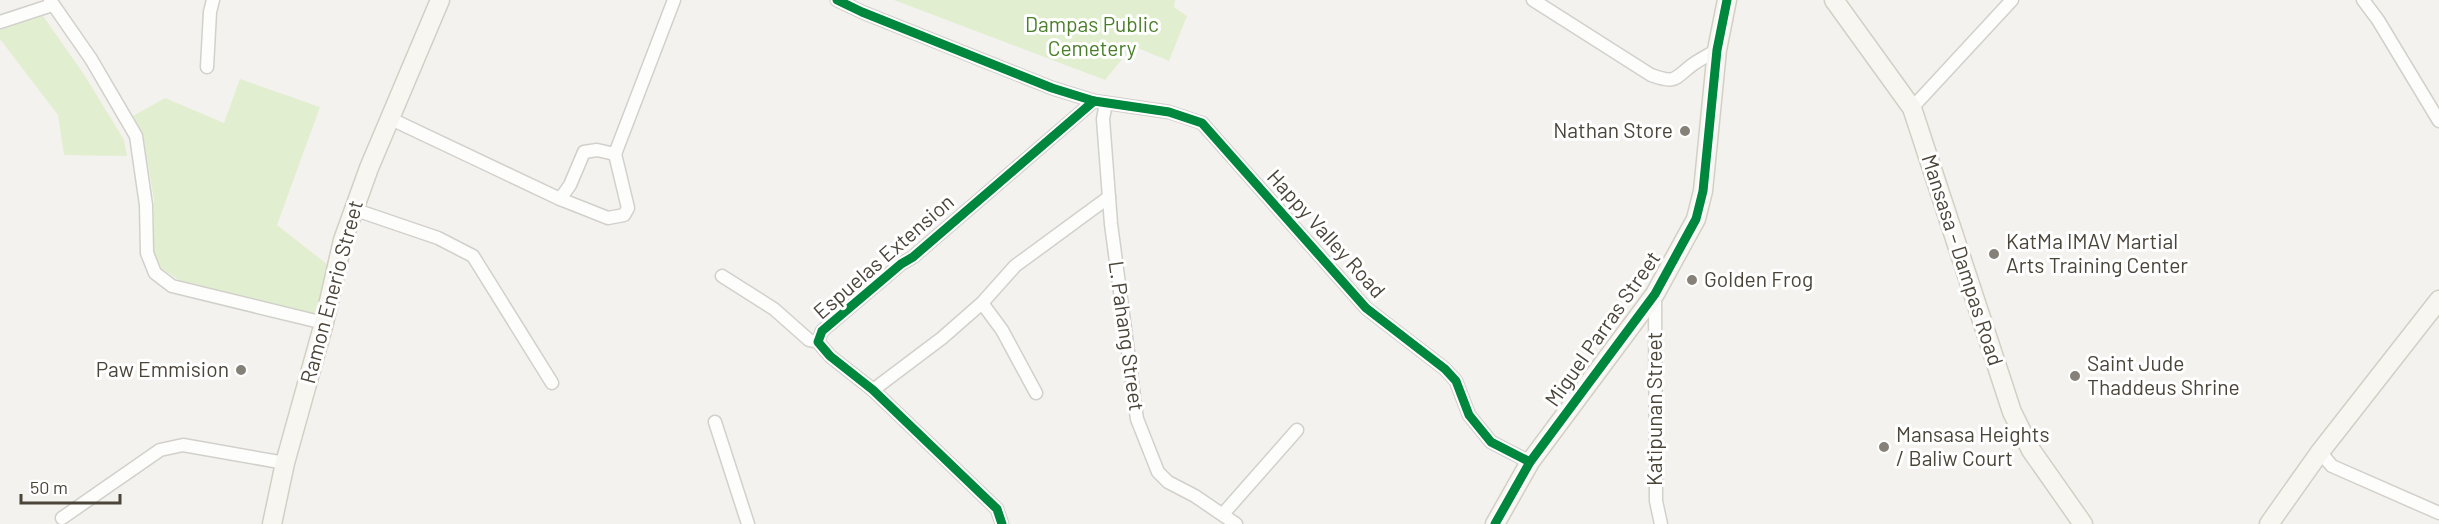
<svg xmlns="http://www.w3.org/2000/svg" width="2439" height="524" viewBox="0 0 2439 524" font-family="Barlow,sans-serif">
	<rect width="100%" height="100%" fill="#f4f2ee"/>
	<g fill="#e1eecf">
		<path d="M 894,0 L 1175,0 L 1174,7 L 1187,16 L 1169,61 L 1133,46 L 1105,80 Z"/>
		<path d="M 43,16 L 85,76 L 124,140 L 127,156 L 64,155 L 58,115 L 0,39 L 0,30 Z"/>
		<path d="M 240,79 L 320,107 L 277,225 L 328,265 L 315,314 L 179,280 L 161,268 L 153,250 L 154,200 L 143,134 L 133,116 L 165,98 L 224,123 Z"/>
	</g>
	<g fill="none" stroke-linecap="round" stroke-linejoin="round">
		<defs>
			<g id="street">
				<path d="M 50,0 L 91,59 L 136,136 L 146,205 L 147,253 L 155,273 L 172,286 L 324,323"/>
				<path d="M 837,0 L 862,12 L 1052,88 L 1094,101 L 1169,112 L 1202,123 L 1366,308 L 1445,369 L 1456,381 L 1469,415 L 1491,442 L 1530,462"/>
				<path d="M 1533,0 L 1651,75 C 1676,84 1674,79 1692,65 C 1700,59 1709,55 1717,50"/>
				<path d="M 2363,0 L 2378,20 L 2439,121"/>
				<path d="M 0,22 L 52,5"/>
				<path d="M 207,67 L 210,12 L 213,0"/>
				<path d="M 1106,103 L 1103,119 L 1111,224 L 1137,419 L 1158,472 L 1168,482 L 1195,496 L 1236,524"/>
				<path d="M 1912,108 L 2012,0"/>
				<path d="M 389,118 L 560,199 L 570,185 L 584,152 L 597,150 L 615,154 L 674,0"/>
				<path d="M 560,199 L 608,218 L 624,215 L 628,208 L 615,154"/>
				<path d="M 353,209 L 438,238 L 473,256 L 552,383"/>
				<path d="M 722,276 L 774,309 L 809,340 L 818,342"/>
				<path d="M 1655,295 L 1656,501 L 1661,524"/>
				<path d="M 982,303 L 1015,266 L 1109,197"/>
				<path d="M 873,390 L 942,338 L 982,303 L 1002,330 L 1036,393"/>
				<path d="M 715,422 L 748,524"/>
				<path d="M 2320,452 L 2332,466 L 2439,513"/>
				<path d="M 1223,514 L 1297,430"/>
				<path d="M 62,518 L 160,450 L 183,445 L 285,463"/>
				<path d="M 1002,524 L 997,509 L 873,390 L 830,356 L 818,342 L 822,331 L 901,264 L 913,257 L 1094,101"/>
			</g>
			<g id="secondary">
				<path d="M 1834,0 L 1912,108 L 2012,412 L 2031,450 L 2083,524"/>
				<path d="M 272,524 L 285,463 L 324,323 L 343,240 L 369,168 L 440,0"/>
				<path d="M 1495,524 L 1530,462 L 1655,294 L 1696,219 L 1703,191 L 1717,50 L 1727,0"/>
				<path d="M 2269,524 L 2320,452 L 2439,300"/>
			</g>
		</defs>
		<use href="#street" stroke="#d2d0cb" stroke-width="15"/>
		<use href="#secondary" stroke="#d3cfc5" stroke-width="21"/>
		<use href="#street" stroke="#fdfdfc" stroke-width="12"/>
		<use href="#secondary" stroke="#f7f6f1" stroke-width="18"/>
		<defs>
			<g id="cycleway">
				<path d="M 837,0 L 862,12 L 1052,88 L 1094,101 L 1169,112 L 1202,123 L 1366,308 L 1445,369 L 1456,381 L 1469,415 L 1491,442 L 1530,462"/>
				<path d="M 1002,524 L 997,509 L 873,390 L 830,356 L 818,342 L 822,331 L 901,264 L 913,257 L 1094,101"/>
				<path d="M 1495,524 L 1530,462 L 1655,294 L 1696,219 L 1703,191 L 1717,50 L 1727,0"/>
			</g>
		</defs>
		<use href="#cycleway" stroke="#fff" stroke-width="13"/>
		<use href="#cycleway" stroke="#00873e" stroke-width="9"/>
	</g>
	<g fill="#868178" stroke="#fff" stroke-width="2">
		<circle cx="1685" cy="131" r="6"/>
		<circle cx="1994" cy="254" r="6"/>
		<circle cx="1692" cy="280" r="6"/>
		<circle cx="241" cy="370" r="6"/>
		<circle cx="2075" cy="376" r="6"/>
		<circle cx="1884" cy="447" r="6"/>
	</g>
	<g text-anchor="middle" stroke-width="6" stroke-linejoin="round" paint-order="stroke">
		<g font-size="21" fill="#4a7f2a" stroke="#fff">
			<text x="1092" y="32">Dampas Public<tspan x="1092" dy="24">Cemetery</tspan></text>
		</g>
		<g font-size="21" fill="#4b4439" stroke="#fff" text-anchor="start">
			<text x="1673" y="138" text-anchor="end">Nathan Store</text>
			<text x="2006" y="249">KatMa IMAV Martial<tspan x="2006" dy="24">Arts Training Center</tspan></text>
			<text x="1704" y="287">Golden Frog</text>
			<text x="2087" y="371">Saint Jude<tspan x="2087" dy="24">Thaddeus Shrine</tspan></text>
			<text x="229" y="377" text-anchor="end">Paw Emmision</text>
			<text x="1896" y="442">Mansasa Heights<tspan x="1896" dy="24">/ Baliw Court</tspan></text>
		</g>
		<g font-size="21" fill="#4b4439" stroke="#fff">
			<text transform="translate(1326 234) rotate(48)" y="7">Happy Valley Road</text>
			<text transform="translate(884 257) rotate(-41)" y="7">Espuelas Extension</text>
			<text transform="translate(1962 260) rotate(72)" y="7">Mansasa – Dampas Road</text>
			<text transform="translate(332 292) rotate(-75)" y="7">Ramon Enerio Street</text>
			<text transform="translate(1603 329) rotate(-55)" y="7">Miguel Parras Street</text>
			<text transform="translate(1126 336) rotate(82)" y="7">L. Pahang Street</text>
			<text transform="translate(1655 409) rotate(-90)" y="7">Katipunan Street</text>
		</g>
	</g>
	<path d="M21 494v9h99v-9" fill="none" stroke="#4b4439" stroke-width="3"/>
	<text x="30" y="494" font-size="18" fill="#4b4439" stroke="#ffffff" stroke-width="4.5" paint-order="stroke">50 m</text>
</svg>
